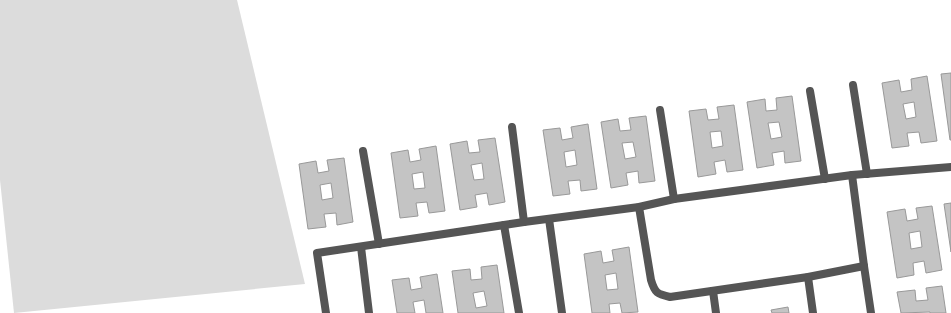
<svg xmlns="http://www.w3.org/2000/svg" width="951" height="313" viewBox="0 0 951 313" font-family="Signika,sans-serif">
	<rect width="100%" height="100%" fill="#fff"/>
	<path fill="#dcdcdc" d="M 0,0 L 237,0 L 305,284 L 14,313 L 0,180 Z"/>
	<g fill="#c4c4c4" stroke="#999" fill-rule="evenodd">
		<path d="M 951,73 L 951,140 L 950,140 L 941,74 Z"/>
		<path d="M 927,76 L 937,141 L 921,143 L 919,132 L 907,133 L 909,146 L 892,148 L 882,83 L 899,80 L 901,92 L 912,90 L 911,79 ZM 914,102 L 916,117 L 906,119 L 903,104 Z"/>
		<path d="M 792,96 L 801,161 L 785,163 L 784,151 L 772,153 L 774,165 L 757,168 L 747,102 L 765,99 L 766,111 L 777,110 L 776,98 ZM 779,122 L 782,137 L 771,139 L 768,123 Z"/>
		<path d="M 734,105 L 743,170 L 727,172 L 725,160 L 714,162 L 716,174 L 698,177 L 689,111 L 706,109 L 708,120 L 719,119 L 717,107 ZM 721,131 L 723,146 L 712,148 L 710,132 Z"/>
		<path d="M 646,116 L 655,181 L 639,183 L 638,171 L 626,173 L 628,185 L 611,188 L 601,122 L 618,119 L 620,131 L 631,130 L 629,118 ZM 633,142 L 636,157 L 625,159 L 622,143 Z"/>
		<path d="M 588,124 L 597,189 L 581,191 L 580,180 L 568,181 L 570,194 L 553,196 L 543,130 L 560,128 L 562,140 L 573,138 L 571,127 ZM 575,150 L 577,165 L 566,167 L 564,152 Z"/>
		<path d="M 495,138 L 505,202 L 489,205 L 487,193 L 475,195 L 477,207 L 460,210 L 450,144 L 467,141 L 469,153 L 480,152 L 478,140 ZM 482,163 L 484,179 L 474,180 L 471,165 Z"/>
		<path d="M 436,146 L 445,211 L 429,213 L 427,202 L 416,203 L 418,216 L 400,218 L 391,153 L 408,150 L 410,162 L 421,160 L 419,149 ZM 423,172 L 425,188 L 414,189 L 412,174 Z"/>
		<path d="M 344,158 L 353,222 L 337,225 L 336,213 L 324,214 L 326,227 L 308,229 L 299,164 L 316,161 L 318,173 L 329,171 L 327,160 ZM 331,183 L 333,198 L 322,200 L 320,185 Z"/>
		<path d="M 951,203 L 951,252 L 944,204 Z"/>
		<path d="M 932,206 L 942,270 L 926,273 L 924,261 L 913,263 L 914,275 L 897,278 L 887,212 L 905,209 L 907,221 L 918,219 L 916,208 ZM 920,231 L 922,247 L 911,249 L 909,233 Z"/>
		<path d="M 629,247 L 638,312 L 622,313 L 620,303 L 609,304 L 610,313 L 592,313 L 584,254 L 601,251 L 603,263 L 614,261 L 612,250 ZM 616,273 L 618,289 L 607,290 L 605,275 Z"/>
		<path d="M 497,265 L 504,313 L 458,313 L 452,271 L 470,269 L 471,280 L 482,279 L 481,267 ZM 484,291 L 487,306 L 476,308 L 473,293 Z"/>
		<path d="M 437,274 L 443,313 L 426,313 L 424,300 L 413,302 L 415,313 L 397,313 L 392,280 L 409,278 L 411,290 L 422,288 L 420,277 Z"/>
		<path d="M 942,286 L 946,313 L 930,313 L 930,312 L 901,313 L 897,292 L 915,290 L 916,301 L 928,300 L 926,288 Z"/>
		<path d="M 788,307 L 789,313 L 772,313 L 771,310 Z"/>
	</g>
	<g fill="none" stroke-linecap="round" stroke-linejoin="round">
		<g stroke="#555" stroke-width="8">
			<path d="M 853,85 L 867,174"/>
			<path d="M 810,91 L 825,179"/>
			<path d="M 660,110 L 674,199"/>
			<path d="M 512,127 L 524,222"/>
			<path d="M 363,151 L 379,244"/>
			<path d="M 639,207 L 651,280 C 655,293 657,294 670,297 L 808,277 L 864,266 L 852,175"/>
			<path d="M 549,219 L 562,313"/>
			<path d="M 504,225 L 519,313"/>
			<path d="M 361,247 L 369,313"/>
			<path d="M 864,266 L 871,313"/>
			<path d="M 808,277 L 813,313"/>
			<path d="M 713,291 L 716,313"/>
			<path d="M 326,313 L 317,253 L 524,222 L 639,207 L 674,199 L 852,175 L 951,167"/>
		</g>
	</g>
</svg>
